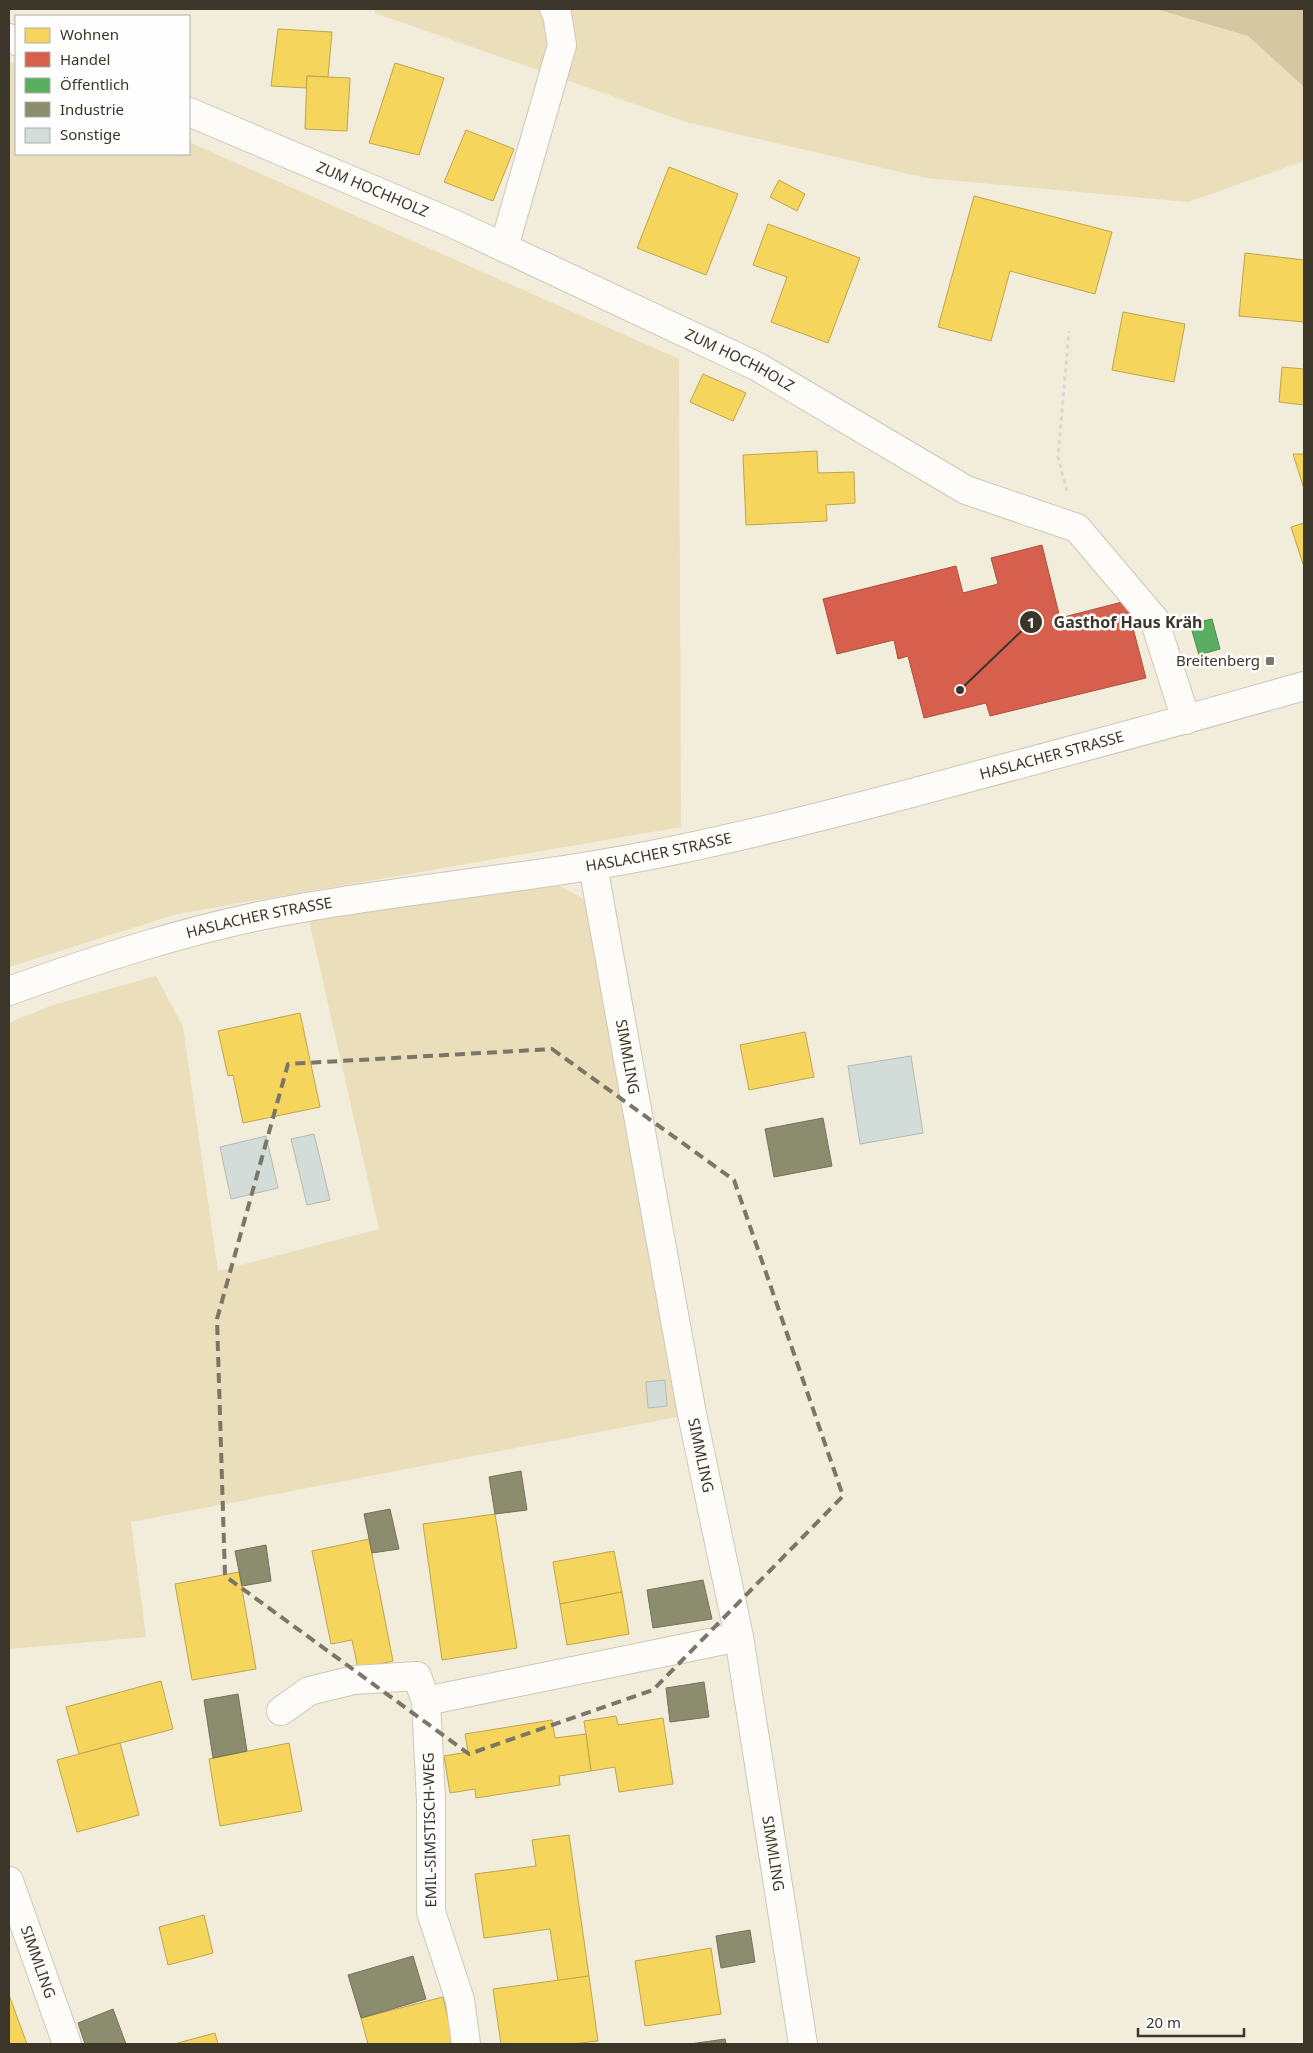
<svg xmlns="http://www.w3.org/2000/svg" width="1313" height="2053" viewBox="0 0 1313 2053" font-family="'Noto Sans',sans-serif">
	<rect width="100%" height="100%" fill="#f2ecda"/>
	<g fill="#ebdeba">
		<path d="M 375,9 L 1156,9 L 1248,36 L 1304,87 L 1304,161 L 1188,202 L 926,178 L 686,122 L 375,13 Z"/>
		<path d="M 9,62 L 16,65 L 16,154 L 189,154 L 189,142 L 679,359 L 681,827 L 177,914 L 9,967 Z"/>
		<path d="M 558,885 L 588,901 L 692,1414 L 131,1522 L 146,1637 L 9,1649 L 9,1023 L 53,1005 L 156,976 L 183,1027 L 218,1271 L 379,1229 L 309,920 Z"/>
	</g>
	<path fill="#d5c7a2" d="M 1156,9 L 1304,9 L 1304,87 L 1248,36 Z"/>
	<g fill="#f6d55c" stroke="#bea54d">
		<path d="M 278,29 L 332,32 L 328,77 L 307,76 L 307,88 L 271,86 Z"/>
		<path d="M 395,63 L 444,78 L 419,155 L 369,143 Z"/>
		<path d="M 307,76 L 350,78 L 347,131 L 305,129 Z"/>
		<path d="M 466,130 L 514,149 L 493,201 L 444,182 Z"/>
		<path d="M 669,167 L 738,194 L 706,275 L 637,248 Z"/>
		<path d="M 779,180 L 805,194 L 797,211 L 770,197 Z"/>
		<path d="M 974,196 L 1112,232 L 1095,294 L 1010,271 L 991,341 L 938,327 Z"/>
		<path d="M 768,224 L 860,258 L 828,343 L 771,322 L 787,277 L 753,265 Z"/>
		<path d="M 1245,253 L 1304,260 L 1304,322 L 1239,316 Z"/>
		<path d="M 1123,312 L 1185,324 L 1174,382 L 1112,370 Z"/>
		<path d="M 1282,367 L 1304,369 L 1304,405 L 1279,402 Z"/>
		<path d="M 703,374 L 746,393 L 733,421 L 690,402 Z"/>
		<path d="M 817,451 L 818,473 L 854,472 L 855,503 L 826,505 L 827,521 L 746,525 L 743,455 Z"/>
		<path d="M 1293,454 L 1304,454 L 1304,489 Z"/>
		<path d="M 1304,523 L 1304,567 L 1291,527 Z"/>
		<path d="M 300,1013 L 320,1107 L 243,1123 L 233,1075 L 228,1076 L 218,1031 Z"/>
		<path d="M 805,1032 L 814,1077 L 749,1090 L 740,1045 Z"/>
		<path d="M 495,1514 L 517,1648 L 442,1660 L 423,1524 Z"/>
		<path d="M 369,1539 L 393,1661 L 358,1669 L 352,1640 L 331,1644 L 312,1551 Z"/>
		<path d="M 614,1551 L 622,1592 L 560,1604 L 553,1562 Z"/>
		<path d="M 239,1572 L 256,1669 L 192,1680 L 175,1584 Z"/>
		<path d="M 622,1592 L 629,1634 L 567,1645 L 560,1604 Z"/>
		<path d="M 161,1681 L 173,1729 L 79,1754 L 66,1707 Z"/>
		<path d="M 616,1716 L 618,1725 L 663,1718 L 673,1784 L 619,1792 L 615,1767 L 591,1771 L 584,1721 Z"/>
		<path d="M 552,1720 L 555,1738 L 586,1734 L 591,1771 L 559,1776 L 560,1785 L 476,1798 L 475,1789 L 450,1793 L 444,1756 L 468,1752 L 465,1734 Z"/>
		<path d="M 120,1743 L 139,1815 L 77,1832 L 57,1760 Z"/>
		<path d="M 289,1743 L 302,1811 L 220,1826 L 209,1759 Z"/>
		<path d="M 569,1835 L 589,1976 L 558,1981 L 550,1929 L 484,1938 L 475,1874 L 536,1866 L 532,1840 Z"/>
		<path d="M 204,1915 L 213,1953 L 168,1965 L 159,1927 Z"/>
		<path d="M 711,1948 L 721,2014 L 645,2026 L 635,1961 Z"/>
		<path d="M 589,1976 L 598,2041 L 572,2044 L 501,2044 L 493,1989 Z"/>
		<path d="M 9,1995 L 27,2044 L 9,2044 Z"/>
		<path d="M 443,1997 L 454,2044 L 368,2044 L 361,2018 Z"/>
		<path d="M 215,2033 L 218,2044 L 174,2044 Z"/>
	</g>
	<path fill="#d6604d" stroke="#a85342" d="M 1042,545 L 1060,618 L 1126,601 L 1146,678 L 990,716 L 986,703 L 924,718 L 908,656 L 898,659 L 894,640 L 837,654 L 823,599 L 956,566 L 963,593 L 998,584 L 991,558 Z"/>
	<path fill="#5aae61" stroke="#518a50" d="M 1212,619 L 1220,649 L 1199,655 L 1190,624 Z"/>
	<g fill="#8c8c6e" stroke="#747259">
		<path d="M 823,1118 L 832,1166 L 774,1177 L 765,1129 Z"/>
		<path d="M 521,1471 L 527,1510 L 495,1514 L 489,1477 Z"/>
		<path d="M 390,1509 L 399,1549 L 372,1553 L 364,1514 Z"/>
		<path d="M 266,1545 L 271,1581 L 242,1586 L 235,1551 Z"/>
		<path d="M 703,1580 L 712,1619 L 653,1628 L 647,1590 Z"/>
		<path d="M 704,1682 L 709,1717 L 670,1722 L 666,1688 Z"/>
		<path d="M 238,1694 L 247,1751 L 213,1758 L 204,1700 Z"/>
		<path d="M 750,1930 L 755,1962 L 721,1968 L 716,1936 Z"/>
		<path d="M 413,1956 L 426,1999 L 361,2018 L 348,1975 Z"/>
		<path d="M 113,2009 L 126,2044 L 85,2044 L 78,2023 Z"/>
		<path d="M 725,2039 L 726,2044 L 690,2044 Z"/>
	</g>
	<g fill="#d2dcd9" stroke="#b6bab5">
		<path d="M 911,1056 L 923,1133 L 860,1144 L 848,1066 Z"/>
		<path d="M 314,1134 L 330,1200 L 307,1205 L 291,1139 Z"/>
		<path d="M 266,1136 L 278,1188 L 231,1199 L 220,1147 Z"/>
		<path d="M 665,1380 L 667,1406 L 648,1408 L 646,1382 Z"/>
	</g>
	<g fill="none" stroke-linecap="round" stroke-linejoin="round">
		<defs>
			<g id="minor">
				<path d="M 9,38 L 16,41"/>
				<path id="s1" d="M 189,112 L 454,224 L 758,367 L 966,490 L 1077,528 L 1154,619 L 1186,720"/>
				<path d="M 504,247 L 562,45 L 557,14 L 554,9"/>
				<path id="s2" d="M 593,866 L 692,1414 L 739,1637 L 803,2044"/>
				<path id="s3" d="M 9,991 C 97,959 186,930 279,912 C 410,887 544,878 676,850 C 776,829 876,803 975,776 C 1085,747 1195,717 1304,686"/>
				<path d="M 281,1711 L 309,1691 L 354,1680 L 417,1676 L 426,1701"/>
				<path id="s4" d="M 9,1881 L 67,2044"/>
				<path d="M 466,2044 L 460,2000 L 431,1912 L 431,1801 L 426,1701 L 739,1637"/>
			</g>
		</defs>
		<use href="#minor" stroke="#cdc8ba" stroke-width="30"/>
		<path stroke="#dad8d2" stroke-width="3" stroke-dasharray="4 4" stroke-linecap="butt" d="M 1067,491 L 1058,457 L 1069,331"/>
		<use href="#minor" stroke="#fdfcf9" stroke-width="28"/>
	</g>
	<path fill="none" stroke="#7b7667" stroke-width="4" stroke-dasharray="10 6" stroke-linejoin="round" d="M 552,1049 L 734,1180 L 843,1496 L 653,1690 L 469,1754 L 225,1576 L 217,1319 L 288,1064 Z"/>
	<rect fill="#7b7667" stroke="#fefefe" stroke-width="2" x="1265" y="656" width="10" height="10" rx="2.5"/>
	<g text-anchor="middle" stroke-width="5" stroke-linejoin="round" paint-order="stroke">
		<g font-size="15" fill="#3b3629" stroke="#fefefe">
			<text dy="5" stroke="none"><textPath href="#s1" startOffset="199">ZUM HOCHHOLZ</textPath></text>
			<text dy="5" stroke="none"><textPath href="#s1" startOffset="604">ZUM HOCHHOLZ</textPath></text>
			<text dy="5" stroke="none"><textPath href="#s3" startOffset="1071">HASLACHER STRASSE</textPath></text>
			<text dy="5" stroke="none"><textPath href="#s3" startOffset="666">HASLACHER STRASSE</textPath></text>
			<text dy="5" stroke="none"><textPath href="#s3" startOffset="261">HASLACHER STRASSE</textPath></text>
			<text dy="5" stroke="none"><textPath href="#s2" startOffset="194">SIMMLING</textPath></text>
			<text dy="5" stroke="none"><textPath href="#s2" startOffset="599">SIMMLING</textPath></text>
			<text transform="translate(430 1830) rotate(-91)" y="5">EMIL-SIMSTISCH-WEG</text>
			<text dy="5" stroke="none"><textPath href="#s2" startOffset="1004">SIMMLING</textPath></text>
			<text dy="5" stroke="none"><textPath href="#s4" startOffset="86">SIMMLING</textPath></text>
		</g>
		<g font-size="15" fill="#3b3629" stroke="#fefefe" text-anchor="end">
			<text x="1260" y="666">Breitenberg</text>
		</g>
	</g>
	<path fill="none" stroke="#3b3629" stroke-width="2" d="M960 690L1031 622"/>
	<g fill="#3b3629" stroke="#fefefe" stroke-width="2">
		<circle cx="960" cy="690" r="5"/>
		<circle cx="1031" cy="622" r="12"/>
	</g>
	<g font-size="15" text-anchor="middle" font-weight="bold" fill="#fff">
		<text x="1031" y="628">1</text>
	</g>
	<g font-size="16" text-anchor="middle" font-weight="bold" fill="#3b3629" stroke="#fefefe" stroke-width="5" stroke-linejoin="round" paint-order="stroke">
		<text x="1128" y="628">Gasthof Haus Kräh</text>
	</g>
	<rect width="1313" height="2053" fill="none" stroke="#3b3629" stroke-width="20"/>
	<rect x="15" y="15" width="175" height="140" fill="#fefefe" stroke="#b0aea9"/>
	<rect x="25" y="28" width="25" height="15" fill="#f6d55c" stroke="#b0aea9"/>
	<text x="60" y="40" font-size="15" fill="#3b3629">Wohnen</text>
	<rect x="25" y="52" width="25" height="15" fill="#d6604d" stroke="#b0aea9"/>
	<text x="60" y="65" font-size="15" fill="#3b3629">Handel</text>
	<rect x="25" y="78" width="25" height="15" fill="#5aae61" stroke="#b0aea9"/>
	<text x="60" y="90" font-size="15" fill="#3b3629">Öffentlich</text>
	<rect x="25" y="102" width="25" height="15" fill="#8c8c6e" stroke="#b0aea9"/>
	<text x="60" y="115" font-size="15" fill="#3b3629">Industrie</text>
	<rect x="25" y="128" width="25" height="15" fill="#d2dcd9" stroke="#b0aea9"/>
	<text x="60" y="140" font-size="15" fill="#3b3629">Sonstige</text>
	<path d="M1138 2028v8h106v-8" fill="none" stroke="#3b3629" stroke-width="2.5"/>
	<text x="1146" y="2028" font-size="15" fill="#3b3629" stroke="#fefefe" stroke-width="4" paint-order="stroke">20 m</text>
</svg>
